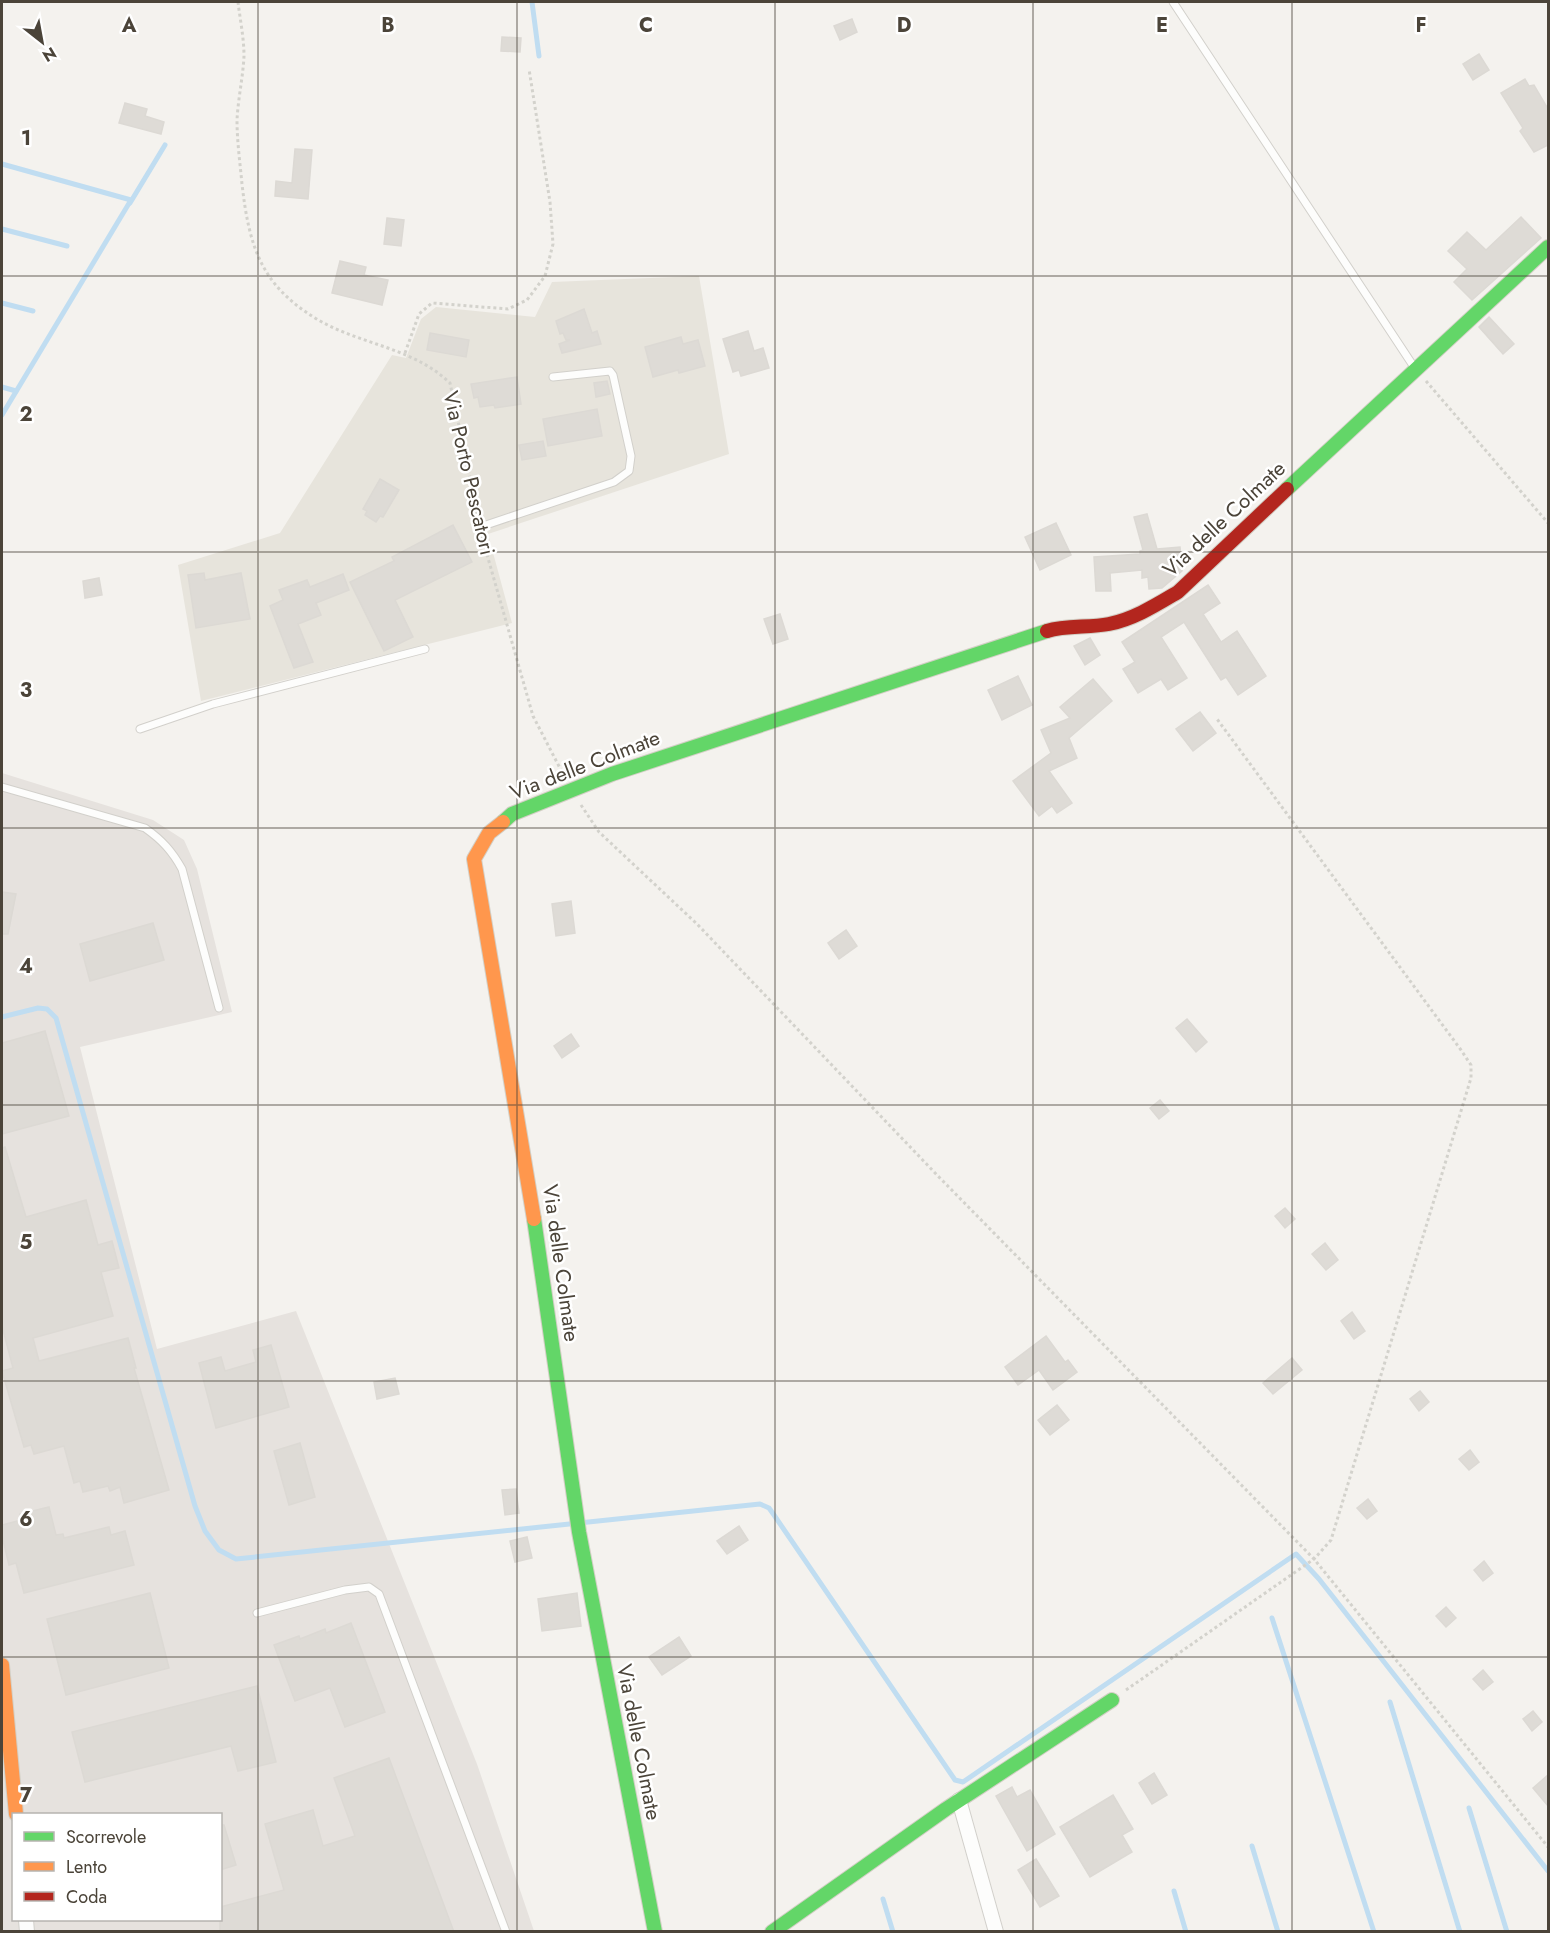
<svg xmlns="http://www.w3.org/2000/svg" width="1550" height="1933" viewBox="0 0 1550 1933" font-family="Jost,sans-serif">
	<rect width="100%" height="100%" fill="#f4f2ee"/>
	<path fill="#e7e4dc" d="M 699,276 L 729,454 L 488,534 L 512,623 L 201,701 L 178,565 L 280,533 L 392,355 L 406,358 L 421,319 L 436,307 L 535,317 L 552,282 Z"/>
	<path fill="#e6e2de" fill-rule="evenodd" d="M 2,773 L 153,820 L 184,840 L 197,869 L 232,1012 L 80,1047 L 157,1349 L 296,1311 L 477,1764 L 534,1931 L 2,1931 ZM 14,1814 L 220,1814 L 220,1920 L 14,1920 Z"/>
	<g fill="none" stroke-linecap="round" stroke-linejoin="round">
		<g stroke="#c0ddf1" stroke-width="5">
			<path d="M 532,2 L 539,56"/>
			<path d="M 2,164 L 131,200 L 2,415"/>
			<path d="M 130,203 L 165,145"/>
			<path d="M 2,229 L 67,246"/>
			<path d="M 2,303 L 33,311"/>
			<path d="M 2,387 L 16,391"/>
			<path d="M 2,1017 L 38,1008 L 47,1009 L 56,1018 L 195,1506 L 205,1531 L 219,1550 L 236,1559 L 760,1504 L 769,1508 L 774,1515 L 955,1780 L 963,1782 L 1296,1554 L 1319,1579 L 1548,1871"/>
			<path d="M 1272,1618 L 1374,1932"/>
			<path d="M 1390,1702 L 1460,1932"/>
			<path d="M 1469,1808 L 1507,1932"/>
			<path d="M 1252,1846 L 1278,1932"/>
			<path d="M 1174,1891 L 1186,1932"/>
			<path d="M 883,1899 L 893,1932"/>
		</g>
	</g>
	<g fill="#dedbd6" stroke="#dcd9d4" stroke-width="1.5">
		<path d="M 852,19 L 857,32 L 840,40 L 834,26 Z"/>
		<path d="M 502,37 L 521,38 L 520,52 L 501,51 Z"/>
		<path d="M 1479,54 L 1489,70 L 1473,80 L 1463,64 Z"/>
		<path d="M 1525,79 L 1529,86 L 1534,85 L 1548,109 L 1548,145 L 1534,152 L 1520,131 L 1523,128 L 1501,93 Z"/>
		<path d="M 125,103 L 147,109 L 145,116 L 164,122 L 161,134 L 119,123 Z"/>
		<path d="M 295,149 L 312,150 L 308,199 L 275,196 L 276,181 L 292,183 Z"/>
		<path d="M 1521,217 L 1541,238 L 1472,300 L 1454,282 L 1467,269 L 1448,251 L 1467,232 L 1486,250 Z"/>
		<path d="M 387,218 L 404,220 L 401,246 L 384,244 Z"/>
		<path d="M 340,261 L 366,267 L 364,275 L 388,280 L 382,305 L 332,293 Z"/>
		<path d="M 584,309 L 592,333 L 597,331 L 601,344 L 562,353 L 559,344 L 570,340 L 566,340 L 563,333 L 560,334 L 556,321 Z"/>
		<path d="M 1489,317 L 1514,344 L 1503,354 L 1479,327 Z"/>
		<path d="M 748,331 L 754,351 L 763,348 L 769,368 L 741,376 L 739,370 L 733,372 L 723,339 Z"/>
		<path d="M 430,333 L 469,340 L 466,357 L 427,350 Z"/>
		<path d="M 681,337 L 683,344 L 698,340 L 705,366 L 679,373 L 678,370 L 653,377 L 645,347 Z"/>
		<path d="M 517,377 L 521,404 L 495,408 L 494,405 L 480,407 L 478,397 L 474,398 L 471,384 Z"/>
		<path d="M 607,381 L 610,394 L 596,397 L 594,383 Z"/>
		<path d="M 597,409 L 602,436 L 548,446 L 543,419 Z"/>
		<path d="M 543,441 L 546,456 L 522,460 L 519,445 Z"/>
		<path d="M 380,479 L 399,490 L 383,517 L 380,516 L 376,522 L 365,515 L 367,511 L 363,509 Z"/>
		<path d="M 1147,514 L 1157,549 L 1180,547 L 1182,571 L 1162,588 L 1149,589 L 1148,577 L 1142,578 L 1142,570 L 1110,573 L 1111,591 L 1096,591 L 1094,557 L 1140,554 L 1140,551 L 1143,550 L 1134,517 Z"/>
		<path d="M 1056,523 L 1071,555 L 1040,570 L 1025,537 Z"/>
		<path d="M 453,525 L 472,562 L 395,600 L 413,637 L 384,651 L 350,582 L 394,561 L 392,557 Z"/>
		<path d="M 204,573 L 205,580 L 241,573 L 250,619 L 196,628 L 188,575 Z"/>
		<path d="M 343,574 L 349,590 L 316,603 L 321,615 L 298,624 L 313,662 L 294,668 L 270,606 L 283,600 L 279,590 L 307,580 L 310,587 Z"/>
		<path d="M 99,578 L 102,595 L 85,598 L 83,581 Z"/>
		<path d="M 1208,585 L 1220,603 L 1203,614 L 1221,642 L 1237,631 L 1266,676 L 1238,695 L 1226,677 L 1221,680 L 1184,622 L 1161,637 L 1187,678 L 1168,690 L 1161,679 L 1138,693 L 1123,669 L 1135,662 L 1122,642 Z"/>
		<path d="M 780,614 L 788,639 L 773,644 L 764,619 Z"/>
		<path d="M 1090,638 L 1100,655 L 1085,665 L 1074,646 Z"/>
		<path d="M 1018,676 L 1032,705 L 1002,720 L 988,690 Z"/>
		<path d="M 1093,679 L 1112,701 L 1069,738 L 1077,758 L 1049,771 L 1072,803 L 1057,813 L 1052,806 L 1039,816 L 1013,781 L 1051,753 L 1041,730 L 1070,718 L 1060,707 Z"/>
		<path d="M 1200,712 L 1216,733 L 1193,751 L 1176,729 Z"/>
		<path d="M 2,892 L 16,894 L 8,934 L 2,934 Z"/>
		<path d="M 571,901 L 575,933 L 556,936 L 552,904 Z"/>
		<path d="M 153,923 L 164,960 L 90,981 L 80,944 Z"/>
		<path d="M 846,930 L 857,946 L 839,959 L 828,943 Z"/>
		<path d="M 1187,1019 L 1207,1042 L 1196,1052 L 1176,1028 Z"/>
		<path d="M 45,1031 L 69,1116 L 2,1134 L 2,1043 Z"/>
		<path d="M 571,1034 L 579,1046 L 562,1058 L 554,1046 Z"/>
		<path d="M 1160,1100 L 1169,1111 L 1159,1119 L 1150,1108 Z"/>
		<path d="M 5,1147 L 26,1217 L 86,1200 L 98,1245 L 112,1241 L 119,1268 L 101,1272 L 113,1316 L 33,1338 L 39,1361 L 128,1338 L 136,1368 L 134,1368 L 169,1490 L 124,1503 L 120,1487 L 110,1491 L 108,1486 L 83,1492 L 80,1481 L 74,1483 L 64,1446 L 34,1454 L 31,1445 L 24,1447 L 2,1371 L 13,1368 L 2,1326 L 2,1148 Z"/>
		<path d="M 1285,1208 L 1295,1219 L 1285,1228 L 1275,1216 Z"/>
		<path d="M 1325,1243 L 1338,1260 L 1326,1270 L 1312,1254 Z"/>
		<path d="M 1352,1312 L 1365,1331 L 1354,1339 L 1341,1321 Z"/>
		<path d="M 1046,1336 L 1065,1362 L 1068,1360 L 1077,1372 L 1053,1390 L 1039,1370 L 1018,1385 L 1005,1367 Z"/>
		<path d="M 271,1345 L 289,1407 L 216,1428 L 199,1363 L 221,1357 L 225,1371 L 256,1362 L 253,1350 Z"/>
		<path d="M 1292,1358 L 1302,1370 L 1273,1394 L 1263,1383 Z"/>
		<path d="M 395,1378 L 399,1394 L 377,1399 L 374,1382 Z"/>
		<path d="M 1420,1391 L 1429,1402 L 1419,1411 L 1410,1399 Z"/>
		<path d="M 1057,1405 L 1069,1420 L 1050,1435 L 1038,1420 Z"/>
		<path d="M 300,1443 L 315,1497 L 289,1505 L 274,1451 Z"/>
		<path d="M 1470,1450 L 1479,1462 L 1469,1470 L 1459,1459 Z"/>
		<path d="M 516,1489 L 519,1513 L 505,1515 L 502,1490 Z"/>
		<path d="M 1368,1499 L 1377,1511 L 1367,1519 L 1357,1508 Z"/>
		<path d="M 49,1507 L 56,1535 L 63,1534 L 64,1538 L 109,1527 L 111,1535 L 125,1531 L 134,1565 L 24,1593 L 16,1563 L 9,1565 L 2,1536 L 2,1525 L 21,1520 L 20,1514 Z"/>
		<path d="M 739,1526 L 748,1540 L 727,1554 L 717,1541 Z"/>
		<path d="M 527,1537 L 532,1558 L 515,1562 L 510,1541 Z"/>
		<path d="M 1484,1561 L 1493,1573 L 1483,1581 L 1474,1570 Z"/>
		<path d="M 150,1593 L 169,1668 L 66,1695 L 47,1619 Z"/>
		<path d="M 577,1593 L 581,1626 L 542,1631 L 538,1599 Z"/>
		<path d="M 1446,1607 L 1456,1618 L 1446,1627 L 1436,1616 Z"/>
		<path d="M 351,1623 L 385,1712 L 345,1727 L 330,1688 L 295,1701 L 274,1645 L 299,1636 L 300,1639 L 325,1629 L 326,1633 Z"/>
		<path d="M 679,1637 L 691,1656 L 662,1675 L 649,1657 Z"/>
		<path d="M 1483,1670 L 1493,1682 L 1483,1690 L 1473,1679 Z"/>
		<path d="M 257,1686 L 276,1762 L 238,1771 L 231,1746 L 85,1782 L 72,1732 Z"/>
		<path d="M 1533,1711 L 1542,1722 L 1532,1731 L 1523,1719 Z"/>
		<path d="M 389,1758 L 454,1932 L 220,1932 L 220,1907 L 284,1890 L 265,1824 L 313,1810 L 323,1846 L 355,1836 L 334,1778 Z"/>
		<path d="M 1154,1773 L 1167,1795 L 1152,1804 L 1139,1783 Z"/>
		<path d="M 1548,1775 L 1548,1806 L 1533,1788 Z"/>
		<path d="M 1012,1787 L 1017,1797 L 1030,1790 L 1055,1834 L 1027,1851 L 996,1796 Z"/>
		<path d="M 1113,1795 L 1133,1829 L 1122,1835 L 1132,1852 L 1090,1877 L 1060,1827 Z"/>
		<path d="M 220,1825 L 224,1825 L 236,1865 L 220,1870 Z"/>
		<path d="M 1036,1859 L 1059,1896 L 1040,1907 L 1018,1870 Z"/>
	</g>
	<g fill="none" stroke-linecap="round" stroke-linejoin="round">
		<defs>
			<g id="lane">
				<path d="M 1173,2 L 1414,367"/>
				<path d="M 480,527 L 614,482 L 629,471 L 631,456 L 613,375 L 610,371 L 553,377"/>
				<path d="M 140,729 L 213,704 L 425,649"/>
				<path d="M 2,787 L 145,828 C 162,840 172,851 182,869 L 219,1008"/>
				<path d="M 257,1613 L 345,1590 L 369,1587 L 379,1594 L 506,1932"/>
			</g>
			<g id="street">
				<path d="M 959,1800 L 996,1932"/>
				<path d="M 26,1920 L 27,1932"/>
			</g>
			<g id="fast">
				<path d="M 1287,489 L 1548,247"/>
				<path d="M 503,822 L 512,814 L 612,774 L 1047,631"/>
				<path d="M 534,1219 L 579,1532 L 655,1932"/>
				<path d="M 772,1932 L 946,1809 L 1112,1700"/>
			</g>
			<g id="slow">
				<path d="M 503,822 L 489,833 L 474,859 L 534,1219"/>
				<path d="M 2,1665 L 16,1814"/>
			</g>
			<path id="jam" d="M 1047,631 C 1066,625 1089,628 1109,624 C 1134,619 1156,605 1178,592 L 1287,489"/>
		</defs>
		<use href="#lane" stroke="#d2d0cb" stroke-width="9"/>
		<use href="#street" stroke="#d2d0cb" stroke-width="16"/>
		<use href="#fast" stroke="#d3cfc5" stroke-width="16"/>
		<use href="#slow" stroke="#d3cfc5" stroke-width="16"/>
		<use href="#jam" stroke="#d3cfc5" stroke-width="16"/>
		<g stroke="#d3d2cc" stroke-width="3" stroke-dasharray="3 3" stroke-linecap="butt">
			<path d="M 238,2 C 240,19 244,38 244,56 C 243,77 238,99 237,120 C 237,141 240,163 242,184 C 249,245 260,284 315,318 C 359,345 411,346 450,383 L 478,516"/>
			<path d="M 405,353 L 419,314 L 432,303 L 508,309 L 527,300 L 545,276 L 553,244 L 550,202 L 529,69"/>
			<path d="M 1426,381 L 1548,523"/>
			<path d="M 482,537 L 533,716 L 563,774"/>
			<path d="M 581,805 L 599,832 L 697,924 L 937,1175 L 1314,1559 L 1548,1847"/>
			<path d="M 1126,1690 L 1314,1559 L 1331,1540 L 1471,1078 L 1471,1065 L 1461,1050 L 1217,719"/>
		</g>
		<use href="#lane" stroke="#fdfdfc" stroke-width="7"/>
		<use href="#street" stroke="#fdfdfc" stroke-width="14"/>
		<use href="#fast" stroke="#63d668" stroke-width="14"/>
		<use href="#slow" stroke="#ff974d" stroke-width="14"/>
		<use href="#jam" stroke="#b3261e" stroke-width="14"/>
	</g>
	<path fill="none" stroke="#4b4439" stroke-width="1.5" stroke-opacity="0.55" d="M 258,2 L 258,1932M 517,2 L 517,1932M 775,2 L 775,1932M 1033,2 L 1033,1932M 1292,2 L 1292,1932M 2,276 L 1548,276M 2,552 L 1548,552M 2,828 L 1548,828M 2,1105 L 1548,1105M 2,1381 L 1548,1381M 2,1657 L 1548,1657"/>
	<g text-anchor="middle" stroke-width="5" stroke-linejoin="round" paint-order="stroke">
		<g font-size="21" fill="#4b4439" stroke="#fff">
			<text transform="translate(469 473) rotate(77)" y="7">Via Porto Pescatori</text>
			<text transform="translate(1224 519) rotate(-43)" y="7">Via delle Colmate</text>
			<text transform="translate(585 765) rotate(-21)" y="7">Via delle Colmate</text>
			<text transform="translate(561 1263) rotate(82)" y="7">Via delle Colmate</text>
			<text transform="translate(639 1742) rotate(79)" y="7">Via delle Colmate</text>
		</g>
	</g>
	<g font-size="20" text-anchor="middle" font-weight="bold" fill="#4b4439" stroke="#fff" stroke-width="5" stroke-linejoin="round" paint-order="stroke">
		<text x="129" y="32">A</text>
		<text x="388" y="32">B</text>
		<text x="646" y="32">C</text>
		<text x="904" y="32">D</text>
		<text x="1162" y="32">E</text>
		<text x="1421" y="32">F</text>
		<text x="26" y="145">1</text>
		<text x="26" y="421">2</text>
		<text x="26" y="697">3</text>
		<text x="26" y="973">4</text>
		<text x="26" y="1249">5</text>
		<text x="26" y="1526">6</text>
		<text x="26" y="1802">7</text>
	</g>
	<rect width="1550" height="1933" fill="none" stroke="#4b4439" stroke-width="6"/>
	<rect x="12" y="1813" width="210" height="108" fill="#ffffff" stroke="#b7b4b0" stroke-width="1.5"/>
	<rect x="24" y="1832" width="30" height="9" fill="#63d668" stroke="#b7b4b0" stroke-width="1.5"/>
	<text x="66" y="1843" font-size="18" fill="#4b4439">Scorrevole</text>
	<rect x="24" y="1862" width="30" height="9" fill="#ff974d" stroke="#b7b4b0" stroke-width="1.5"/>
	<text x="66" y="1873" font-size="18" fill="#4b4439">Lento</text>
	<rect x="24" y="1892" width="30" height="9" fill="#b3261e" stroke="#b7b4b0" stroke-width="1.5"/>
	<text x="66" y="1903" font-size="18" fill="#4b4439">Coda</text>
	<g transform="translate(42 42) rotate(149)" stroke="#ffffff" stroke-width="4.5" paint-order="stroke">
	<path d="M0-4.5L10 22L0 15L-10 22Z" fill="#4b4439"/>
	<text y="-9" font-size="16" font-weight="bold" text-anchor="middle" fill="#4b4439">N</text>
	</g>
</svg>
